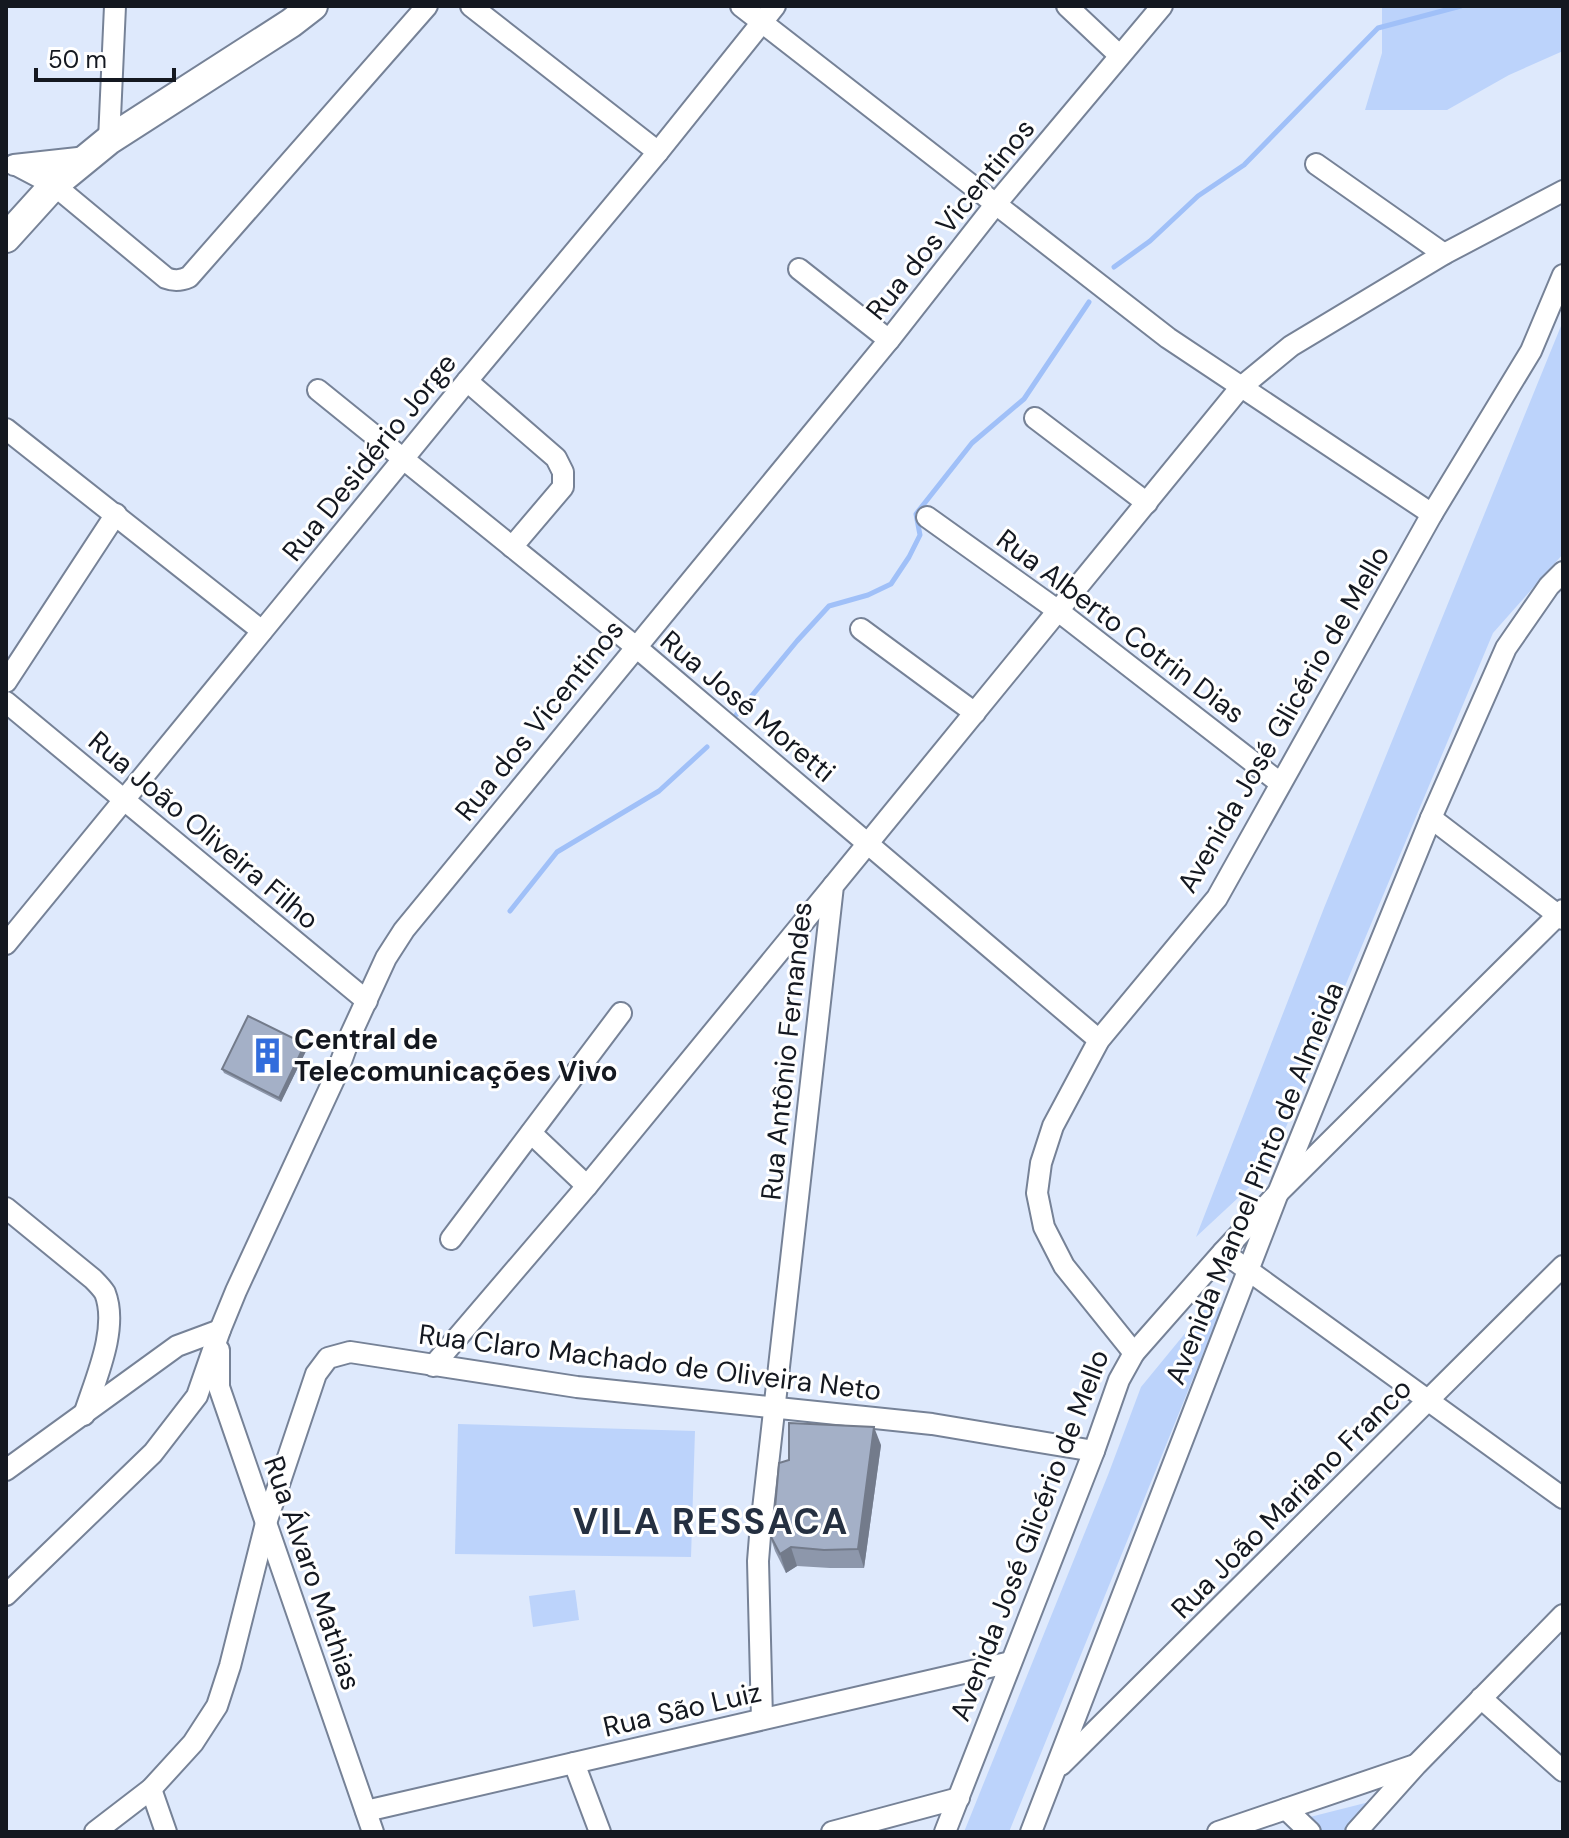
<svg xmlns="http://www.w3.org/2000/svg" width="1569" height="1838" viewBox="0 0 1569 1838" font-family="'DM Sans',sans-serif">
	<rect width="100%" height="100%" fill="#dee9fc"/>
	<g fill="#bcd3fb">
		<path d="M 1382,6 L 1563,6 L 1563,51 L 1509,75 L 1447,110 L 1365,110 L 1382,53 Z"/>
		<path d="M 1563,321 L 1563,554 L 1493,633 L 1268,1170 L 1196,1237 L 1324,908 Z"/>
		<path d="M 1222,1307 L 1009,1832 L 964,1832 L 1108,1475 L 1141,1387 L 1205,1309 Z"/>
		<path d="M 458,1424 L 695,1431 L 691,1557 L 455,1554 Z"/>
		<path d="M 575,1590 L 579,1620 L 533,1627 L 529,1596 Z"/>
		<path d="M 1377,1800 L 1347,1832 L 1322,1832 L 1310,1817 Z"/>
	</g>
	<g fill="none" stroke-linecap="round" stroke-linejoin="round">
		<g stroke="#a0c0f8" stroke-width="5">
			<path d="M 1114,267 L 1150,241 L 1198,196 L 1244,165 L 1378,28 L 1461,6"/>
			<path d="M 736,715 L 797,641 L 829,606 L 868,595 L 891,584 L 909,557 L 920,535 L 916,514 L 972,443 L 1024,399 L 1089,302"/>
			<path d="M 510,911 L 557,852 L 659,791 L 707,747"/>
		</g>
		<defs>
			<g id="street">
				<path d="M 471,6 L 658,152"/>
				<path d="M 741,6 L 1168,338 L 1432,514"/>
				<path d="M 1067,6 L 1119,55"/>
				<path d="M 109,140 L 115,6"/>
				<path d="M 1316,164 L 1444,254"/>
				<path d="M 14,165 L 87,157"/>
				<path d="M 16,165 L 54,185 L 166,278 C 174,281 180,281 189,277 L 427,6"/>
				<path d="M 799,269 L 889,340"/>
				<path d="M 467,381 L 556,458 L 563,472 L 563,487 L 512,547"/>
				<path d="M 318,390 L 636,647 L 1099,1040"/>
				<path d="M 1035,418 L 1147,503"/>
				<path d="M 6,429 L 262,631"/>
				<path d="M 927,517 L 1057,610 L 1280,783"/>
				<path d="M 861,629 L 975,713"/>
				<path d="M 6,682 L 116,514"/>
				<path d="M 6,702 L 367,1001"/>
				<path d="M 1431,818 L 1563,919"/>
				<path d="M 6,944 L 467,381 L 658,152 L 775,6"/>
				<path d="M 531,1133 L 587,1186"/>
				<path d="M 6,1208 L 93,1279 C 97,1283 102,1288 105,1293 C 119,1329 95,1380 84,1415"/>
				<path d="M 451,1239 L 621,1013"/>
				<path d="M 1223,1252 L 1563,1498"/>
				<path d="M 219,1350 L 219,1387 L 373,1832"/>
				<path d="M 1134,1353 L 1064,1266 L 1044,1227 L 1037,1193 L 1041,1163 L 1053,1126 L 1099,1040 L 1217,898 L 1432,514 L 1531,351 L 1563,275"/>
				<path d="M 433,1366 L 587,1186 L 833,886"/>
				<path d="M 6,1470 L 177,1346 L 220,1330"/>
				<path d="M 6,1595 L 153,1453 L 197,1396 L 220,1330 L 236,1291 L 336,1075 L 351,1034 L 386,958 L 404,930 L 889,340 L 995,205 L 1162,6"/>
				<path d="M 1481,1698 L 1563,1771"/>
				<path d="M 762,1719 L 758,1561 L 760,1536 L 833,886 L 1240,388 L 1291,346 L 1444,254 L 1563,191"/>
				<path d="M 574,1763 L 600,1832"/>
				<path d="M 1061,1765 L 1563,1266"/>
				<path d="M 151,1789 L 166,1832"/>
				<path d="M 1286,1809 L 1310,1832"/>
				<path d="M 366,1811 L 1011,1662"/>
				<path d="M 95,1832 L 151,1789 L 193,1743 L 217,1706 L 230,1666 L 266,1523 L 316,1374 L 328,1358 L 350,1352 L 577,1387 L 932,1424 L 1094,1451"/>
				<path d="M 832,1832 L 959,1798"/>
				<path d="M 945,1832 L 1094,1451 L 1119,1380 L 1134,1353 L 1223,1252 L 1278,1193 L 1563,910"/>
				<path d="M 1031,1832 L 1278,1193 L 1431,818 L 1506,648 L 1549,586 L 1563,572"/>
				<path d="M 1218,1832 L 1415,1765"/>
				<path d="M 1356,1832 L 1416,1765 L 1563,1615"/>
			</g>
			<path id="secondary" d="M 6,238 L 54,185 L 109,140 L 291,23 L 313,6"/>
		</defs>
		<use href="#street" stroke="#768297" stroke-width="24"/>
		<use href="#secondary" stroke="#768297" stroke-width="32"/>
		<use href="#street" stroke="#fff" stroke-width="20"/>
		<use href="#secondary" stroke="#fff" stroke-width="28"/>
	</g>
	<g fill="#8d97ab">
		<path d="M 307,1049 L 281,1102 L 224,1073 L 222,1069 Z"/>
		<path d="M 881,1445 L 864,1568 L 830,1568 L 797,1566 L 786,1573 L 775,1551 L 769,1533 L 782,1529 Z"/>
	</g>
	<g fill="#737b8b">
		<path d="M 305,1044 L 307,1049 L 281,1102 L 279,1098 Z"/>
		<path d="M 874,1427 L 881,1445 L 864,1568 L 858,1549 Z"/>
		<path d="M 791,1547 L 797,1566 L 786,1573 L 780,1554 Z"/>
	</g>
	<g fill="#a4b0c7" stroke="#737b8b" stroke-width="2">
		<path d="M 248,1016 L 305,1044 L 279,1098 L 222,1069 Z"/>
		<path d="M 789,1423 L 874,1427 L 858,1549 L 824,1550 L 791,1547 L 780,1554 L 769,1533 L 782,1529 L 775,1508 L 779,1463 L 789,1460 Z"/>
	</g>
	<defs>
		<symbol id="building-bare" viewBox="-9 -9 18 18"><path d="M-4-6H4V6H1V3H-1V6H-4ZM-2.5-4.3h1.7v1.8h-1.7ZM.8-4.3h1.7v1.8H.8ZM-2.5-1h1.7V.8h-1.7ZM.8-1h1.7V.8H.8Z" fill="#336ddc" stroke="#fff" stroke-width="2.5" paint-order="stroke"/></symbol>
	</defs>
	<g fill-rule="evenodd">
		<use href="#building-bare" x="242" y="1030" width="51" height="51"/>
	</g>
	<g text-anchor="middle" stroke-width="6" stroke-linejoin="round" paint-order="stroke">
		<g font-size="28" fill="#141820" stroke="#fff">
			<text transform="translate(950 219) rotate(-51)" y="10">Rua dos Vicentinos</text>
			<text transform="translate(369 457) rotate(-51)" y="10">Rua Desidério Jorge</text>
			<text transform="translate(1121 626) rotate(37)" y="10">Rua Alberto Cotrin Dias</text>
			<text transform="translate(748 706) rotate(40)" y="10">Rua José Moretti</text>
			<text transform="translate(1283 719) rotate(-60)" y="10">Avenida José Glicério de Mello</text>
			<text transform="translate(539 720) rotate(-51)" y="10">Rua dos Vicentinos</text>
			<text transform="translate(204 830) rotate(40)" y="10">Rua João Oliveira Filho</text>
			<text transform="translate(786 1051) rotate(-84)" y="10">Rua Antônio Fernandes</text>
			<text transform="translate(1254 1183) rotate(-68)" y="10">Avenida Manoel Pinto de Almeida</text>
			<text transform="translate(650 1362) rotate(7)" y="10">Rua Claro Machado de Oliveira Neto</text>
			<text transform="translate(1291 1498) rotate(-45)" y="10">Rua João Mariano Franco</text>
			<text transform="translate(1029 1535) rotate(-69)" y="10">Avenida José Glicério de Mello</text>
			<text transform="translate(313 1573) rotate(71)" y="10">Rua Álvaro Mathias</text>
			<text transform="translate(682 1709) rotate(-13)" y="10">Rua São Luiz</text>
		</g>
		<g font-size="28" font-weight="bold" fill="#141820" stroke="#fff" text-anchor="start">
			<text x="294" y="1049">Central de<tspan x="294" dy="32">Telecomunicações Vivo</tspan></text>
		</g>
		<g font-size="36" font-weight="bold" letter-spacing="2" fill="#253041" stroke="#fff">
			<text x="711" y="1534">VILA RESSACA</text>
		</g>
	</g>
	<rect width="1569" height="1838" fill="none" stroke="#141820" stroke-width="16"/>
	<path d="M36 68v12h138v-12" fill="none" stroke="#141820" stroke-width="4"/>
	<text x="48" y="68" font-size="24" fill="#141820" stroke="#ffffff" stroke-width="6" paint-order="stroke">50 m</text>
</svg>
